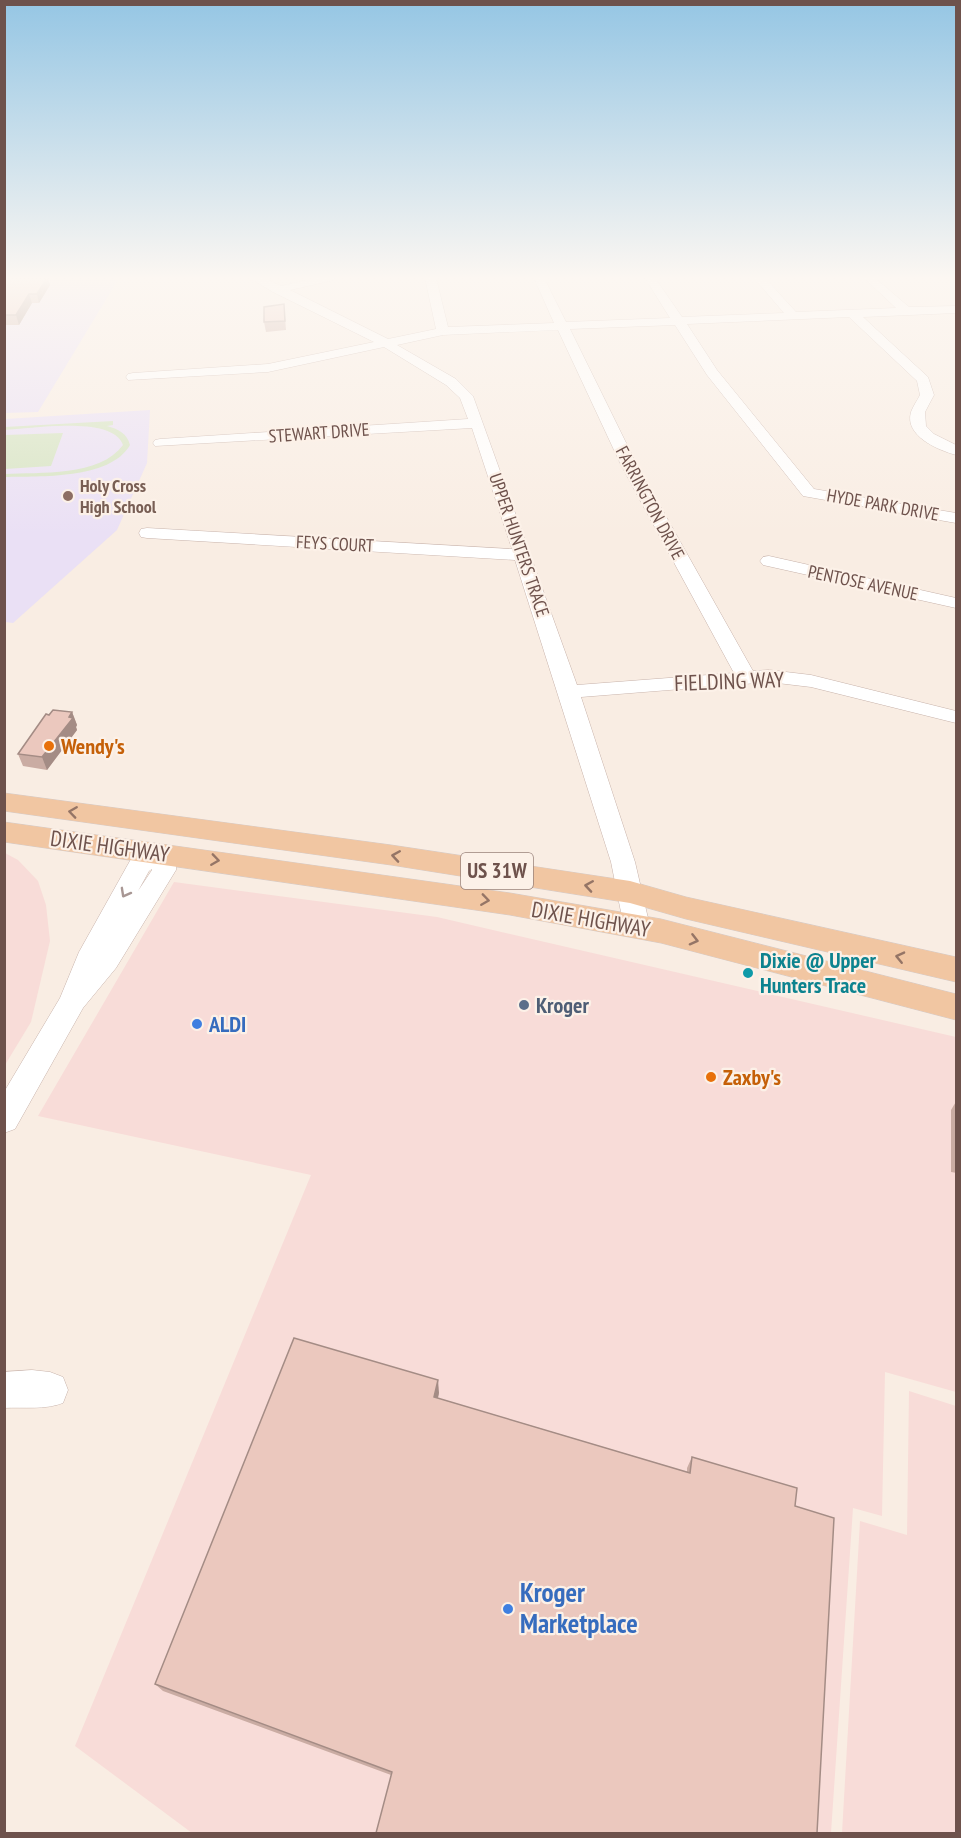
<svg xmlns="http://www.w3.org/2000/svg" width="961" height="1838" viewBox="0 0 961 1838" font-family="'PT Sans Narrow',sans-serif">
	<rect width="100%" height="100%" fill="#f9ede3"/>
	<g fill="#f8dcd8">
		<path d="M 5,853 L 18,860 L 38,881 L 46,905 L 50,941 L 31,1022 L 5,1065 Z"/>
		<path d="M 174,882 L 437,917 L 956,1037 L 956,1392 L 885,1372 L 882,1516 L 853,1508 L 831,1833 L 192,1833 L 75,1746 L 311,1175 L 38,1116 Z"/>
		<path d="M 909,1391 L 956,1406 L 956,1833 L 842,1833 L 860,1521 L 907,1535 Z"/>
	</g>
	<g fill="#eae0f5">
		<path d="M 4,278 L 119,278 L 38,412 L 5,413 Z"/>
		<path d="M 150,410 L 147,463 L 117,530 L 13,623 L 5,622 L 5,419 Z"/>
	</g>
	<g fill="#d6e4c3">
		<path d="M 113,421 L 113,425 L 107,426 C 118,429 127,433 130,445 C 110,480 39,476 5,477 L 5,474 C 39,472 100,477 123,445 C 113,415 30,429 5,430 L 5,427 Z"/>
		<path d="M 63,433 L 51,466 L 5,469 L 5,435 Z"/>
	</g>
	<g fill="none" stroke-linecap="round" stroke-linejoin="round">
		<defs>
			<g id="minor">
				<path d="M 250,278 L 264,278 L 281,286 L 317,278 L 335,278 L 334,280 L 290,290 L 388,339 L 436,329 L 425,278 L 436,278 L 448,327 L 554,323 L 534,278 L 544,278 L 566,322 L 670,318 L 645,278 L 655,278 L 682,317 L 784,313 L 754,278 L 765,278 L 796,312 L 896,308 L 864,278 L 875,278 L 909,307 L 956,306 L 956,313 L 863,317 L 928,377 L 934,395 L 925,412 L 926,426 L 934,434 L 956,445 L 956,455 C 938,450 904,436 911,412 C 913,406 917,401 920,395 L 917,381 L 849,317 L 687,324 L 717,370 L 814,489 L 956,513 L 956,523 L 803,496 L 707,375 L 675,325 L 570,329 L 637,465 L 753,671 L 769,670 L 811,675 L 956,711 L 956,723 L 811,687 L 769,682 L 581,697 L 635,862 L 650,927 L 646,934 L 637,936 L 628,934 L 624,927 L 611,862 L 515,560 L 147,538 L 141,537 L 139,533 L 141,529 L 147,528 L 512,549 L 472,428 L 155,446 L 153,443 L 155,440 L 160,439 L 468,419 L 460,398 L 446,385 L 384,347 L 268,372 L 128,380 L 126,377 L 128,374 L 133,373 L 268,364 L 374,342 L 273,292 ZM 558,330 L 621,465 L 734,673 L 577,685 L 473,396 L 456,379 L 397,345 L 443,335 Z"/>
				<path d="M 769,556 L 956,598 L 956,608 L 763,565 L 760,561 L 763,557 Z"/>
				<path d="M 164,845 L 173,847 L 176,853 L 176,870 L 116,968 L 83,1008 L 15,1129 L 4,1133 L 4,1092 L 60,998 L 79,952 L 131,859 ZM 152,869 L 152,870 L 138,891 L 149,871 Z"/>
				<path d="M 32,1370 L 50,1372 L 63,1377 L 68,1390 L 63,1403 C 45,1410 24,1407 4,1408 L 4,1372 Z"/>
			</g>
			<g id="major">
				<path d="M 4,793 L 391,845 L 630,881 L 686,897 L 956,957 L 956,982 L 686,919 L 630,903 L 391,865 L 4,811 Z"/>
				<path d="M 4,822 L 510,893 L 661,919 L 956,994 L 956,1020 L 661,943 L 510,915 L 4,842 Z"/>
			</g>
		</defs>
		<use href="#minor" stroke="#c8b3ab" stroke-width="1"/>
		<use href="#major" stroke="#d4cbc9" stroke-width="1"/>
		<use href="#minor" fill="#fff" fill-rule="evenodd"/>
		<use href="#major" fill="#f1c6a2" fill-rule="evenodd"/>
	</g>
	<g fill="#caaca3">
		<path d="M 4,278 L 48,278 L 50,285 L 39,303 L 32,303 L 19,325 L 4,325 Z"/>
		<path d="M 284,304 L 286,330 L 266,332 L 264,322 Z"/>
		<path d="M 72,712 L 77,725 L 76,727 L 77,730 L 47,770 L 23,766 L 18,754 L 49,715 Z"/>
		<path d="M 957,1100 L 957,1173 L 951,1172 L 951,1110 Z"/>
		<path d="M 439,1393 L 438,1398 L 687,1472 L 687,1468 L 692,1457 L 797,1488 L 391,1775 L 163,1691 L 155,1684 Z"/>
	</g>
	<g fill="#a48c85">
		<path d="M 47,278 L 48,278 L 50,285 L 39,303 L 37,294 Z"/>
		<path d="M 29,294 L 32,303 L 19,325 L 16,315 Z"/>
		<path d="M 72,712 L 77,725 L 76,727 L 77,730 L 47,770 L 42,757 Z"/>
		<path d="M 438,1380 L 439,1393 L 435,1409 L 434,1397 Z"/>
	</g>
	<g fill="#ebc8be" stroke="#a48c85" stroke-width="1.5">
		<path d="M 4,278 L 47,278 L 37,294 L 29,294 L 16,315 L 4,315 Z"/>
		<path d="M 284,304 L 285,321 L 264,322 L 264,307 Z"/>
		<path d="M 53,710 L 72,712 L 69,717 L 73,718 L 42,757 L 18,754 L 46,714 L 49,715 Z"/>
		<path d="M 294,1338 L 438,1380 L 434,1397 L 690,1473 L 692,1457 L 797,1488 L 795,1506 L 834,1518 L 817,1833 L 376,1833 L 392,1772 L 155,1684 Z"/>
	</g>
	<defs><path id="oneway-chevron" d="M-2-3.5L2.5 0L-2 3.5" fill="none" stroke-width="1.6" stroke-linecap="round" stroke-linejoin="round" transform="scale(1.5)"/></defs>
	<g stroke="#957566">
		<use href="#oneway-chevron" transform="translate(73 812) rotate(-172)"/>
		<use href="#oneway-chevron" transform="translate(396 856) rotate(-171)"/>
		<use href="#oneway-chevron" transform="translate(215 860) rotate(8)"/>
		<use href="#oneway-chevron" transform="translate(589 886) rotate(-171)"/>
		<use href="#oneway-chevron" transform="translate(485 900) rotate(8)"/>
		<use href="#oneway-chevron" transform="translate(694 940) rotate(14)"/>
		<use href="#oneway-chevron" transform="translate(900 957) rotate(-167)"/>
	</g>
	<use stroke="#a89794" href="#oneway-chevron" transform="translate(125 893) rotate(119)"/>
	<linearGradient id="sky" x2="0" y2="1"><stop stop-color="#95c6e4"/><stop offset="0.52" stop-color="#fcf7f2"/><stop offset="1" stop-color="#fcf7f2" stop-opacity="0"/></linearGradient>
	<rect width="961" height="535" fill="url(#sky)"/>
	<circle fill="#8d6e63" stroke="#fcf1e8" stroke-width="2" cx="68" cy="496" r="6"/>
	<g fill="#e8710a" stroke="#fcf1e8" stroke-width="2">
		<circle cx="49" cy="746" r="6"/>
		<circle cx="711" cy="1077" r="6"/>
	</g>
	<circle fill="#0f9aa8" stroke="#fcf1e8" stroke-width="2" cx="748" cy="973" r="6"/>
	<circle fill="#5c6f8a" stroke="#fcf1e8" stroke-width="2" cx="524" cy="1005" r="6"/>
	<g fill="#3f7fe0" stroke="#fcf1e8" stroke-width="2">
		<circle cx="197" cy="1024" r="6"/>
		<circle cx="508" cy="1609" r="6"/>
	</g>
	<g text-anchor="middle" stroke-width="4.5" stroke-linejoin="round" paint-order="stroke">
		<g font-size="18" fill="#6e524c" stroke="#fcf1e8">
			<text transform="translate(319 433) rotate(-4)" y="6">STEWART DRIVE</text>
			<text transform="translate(650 503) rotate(62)" y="6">FARRINGTON DRIVE</text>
			<text transform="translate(883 505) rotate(10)" y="6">HYDE PARK DRIVE</text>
			<text transform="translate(335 544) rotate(3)" y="6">FEYS COURT</text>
			<text transform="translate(519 545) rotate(71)" y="6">UPPER HUNTERS TRACE</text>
			<text transform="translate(863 583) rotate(12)" y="6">PENTOSE AVENUE</text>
		</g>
		<g font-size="18" font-weight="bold" fill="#785e54" stroke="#fcf1e8" text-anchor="start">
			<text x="80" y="492">Holy Cross<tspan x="80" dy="21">High School</tspan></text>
		</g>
		<rect fill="#fcf1e8" stroke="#99827b" stroke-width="1.5" x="461" y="853" width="72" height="36" rx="4.5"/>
		<g font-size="21" font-weight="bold" fill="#6e524c">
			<text x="497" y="878">US 31W</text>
		</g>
		<g font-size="22" fill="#6e524c" stroke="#fcf1e8">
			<text transform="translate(729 681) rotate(-2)" y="8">FIELDING WAY</text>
			<text transform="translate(110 846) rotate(8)" y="8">DIXIE HIGHWAY</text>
			<text transform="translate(591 919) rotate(10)" y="8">DIXIE HIGHWAY</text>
		</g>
		<g font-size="22" font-weight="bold" fill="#c56008" stroke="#fcf1e8" text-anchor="start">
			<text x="61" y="754">Wendy's</text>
			<text x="723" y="1085">Zaxby's</text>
		</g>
		<g font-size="22" font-weight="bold" fill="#0d838f" stroke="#fcf1e8" text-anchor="start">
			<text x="760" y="968">Dixie @ Upper<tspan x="760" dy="25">Hunters Trace</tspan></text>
		</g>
		<g font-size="22" font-weight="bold" fill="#4e5e75" stroke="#fcf1e8" text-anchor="start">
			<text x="536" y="1013">Kroger</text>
		</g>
		<g font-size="22" font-weight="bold" fill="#366cbe" stroke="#fcf1e8" text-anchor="start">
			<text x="209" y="1032">ALDI</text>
		</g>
		<g font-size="27" font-weight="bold" fill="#366cbe" stroke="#fcf1e8" text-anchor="start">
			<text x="520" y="1602">Kroger<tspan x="520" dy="31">Marketplace</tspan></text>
		</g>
	</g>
	<rect width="961" height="1838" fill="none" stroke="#6e524c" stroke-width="12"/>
</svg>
